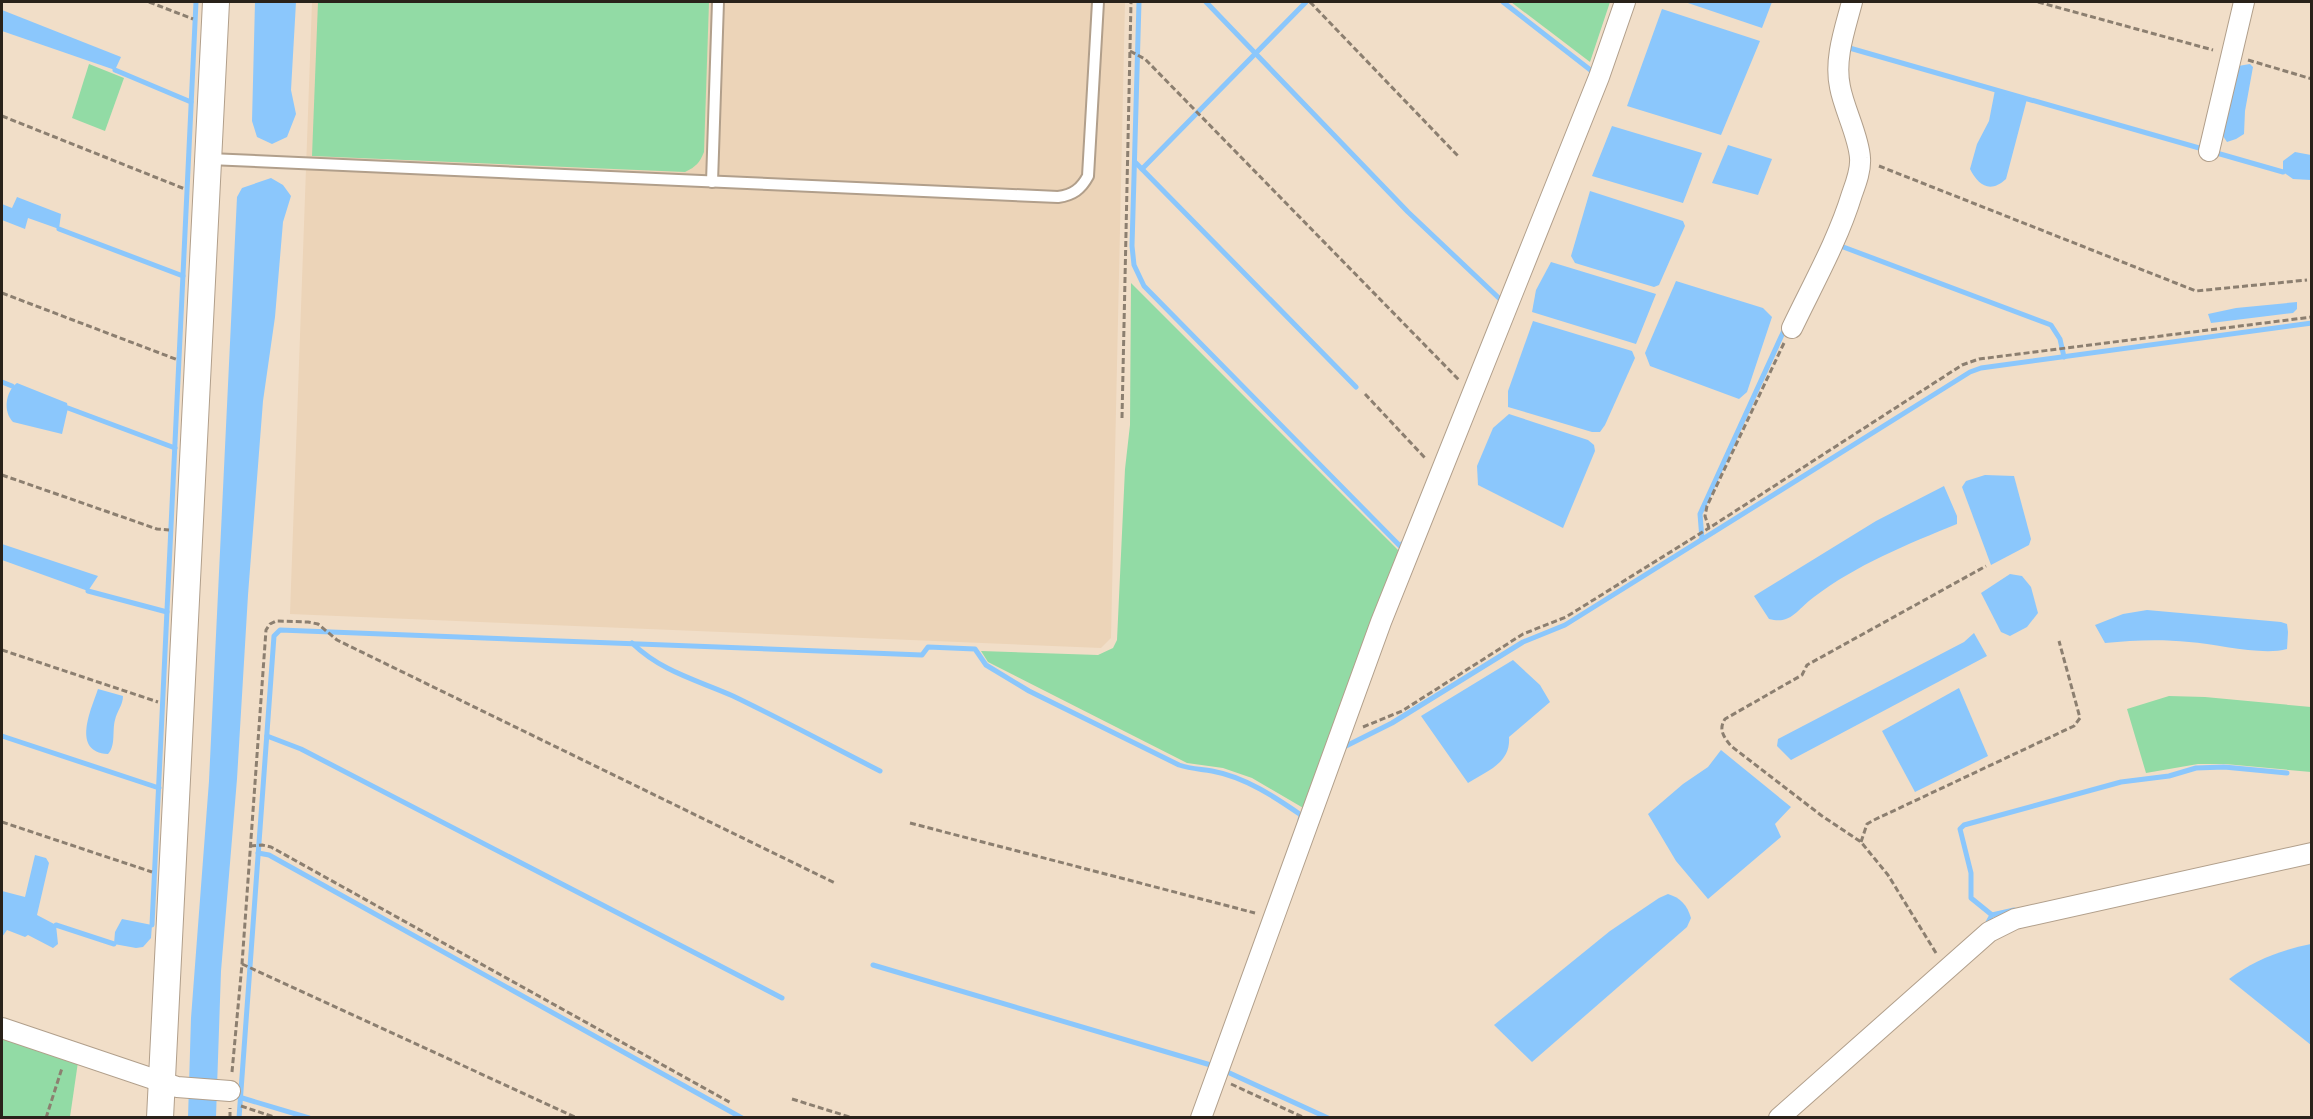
<svg xmlns="http://www.w3.org/2000/svg" width="2313" height="1119" viewBox="0 0 2313 1119" font-family="'Roboto Condensed',sans-serif">
	<rect width="100%" height="100%" fill="#f1dec8"/>
	<path fill="#ecd4b8" d="M 312,2 L 1125,2 L 1111,638 L 1101,648 L 290,614 Z"/>
	<g fill="#92dba5">
		<path d="M 318,2 L 709,2 L 704,152 C 700,162 696,167 685,172 L 312,156 Z"/>
		<path d="M 1511,2 L 1610,2 L 1590,62 Z"/>
		<path d="M 89,64 L 124,78 L 105,131 L 72,118 Z"/>
		<path d="M 1131,283 L 1402,554 L 1305,809 L 1252,778 L 1223,768 L 1187,763 L 988,662 L 981,651 L 1098,655 L 1113,648 L 1117,640 L 1125,469 L 1130,425 Z"/>
		<path d="M 2169,696 L 2205,697 L 2311,707 L 2311,772 L 2225,764 L 2198,764 L 2146,773 L 2127,709 Z"/>
		<path d="M 2,1037 L 78,1062 L 70,1117 L 2,1118 Z"/>
	</g>
	<g fill="#8bc7fc">
		<path d="M 255,2 L 296,2 L 291,90 L 296,114 L 287,137 L 272,144 L 257,137 L 252,121 Z"/>
		<path d="M 1685,2 L 1772,2 L 1762,28 Z"/>
		<path d="M 1662,9 L 1760,41 L 1721,135 L 1627,106 Z"/>
		<path d="M 2,10 L 121,57 L 115,70 L 2,31 Z"/>
		<path d="M 2250,64 L 2253,67 L 2245,111 L 2244,134 L 2236,139 L 2227,142 L 2223,136 L 2221,129 L 2238,66 Z"/>
		<path d="M 1995,90 L 2027,99 L 2006,179 C 1990,194 1978,185 1970,169 L 1977,144 L 1989,121 Z"/>
		<path d="M 1612,126 L 1702,153 L 1683,203 L 1592,176 Z"/>
		<path d="M 1728,145 L 1772,159 L 1758,195 L 1712,183 Z"/>
		<path d="M 2295,152 L 2311,155 L 2311,180 L 2293,179 L 2283,172 L 2283,161 Z"/>
		<path d="M 271,178 L 283,185 L 291,196 L 283,222 L 275,317 L 263,401 L 248,595 L 237,779 L 221,971 L 216,1117 L 188,1118 L 191,1018 L 209,781 L 237,197 L 242,188 Z"/>
		<path d="M 1590,191 L 1683,221 L 1685,226 L 1659,285 L 1654,287 L 1575,263 L 1571,256 Z"/>
		<path d="M 17,197 L 61,214 L 59,229 L 28,218 L 25,229 L 2,220 L 2,204 L 12,208 Z"/>
		<path d="M 1551,262 L 1656,294 L 1636,344 L 1532,312 L 1536,290 Z"/>
		<path d="M 1676,281 L 1763,308 L 1772,317 L 1747,392 L 1739,399 L 1650,366 L 1645,353 Z"/>
		<path d="M 2297,302 L 2297,309 L 2293,313 L 2211,323 L 2208,314 L 2236,308 Z"/>
		<path d="M 1533,321 L 1632,351 L 1635,358 L 1605,425 L 1600,432 L 1592,432 L 1508,407 L 1508,391 Z"/>
		<path d="M 17,383 L 67,403 L 68,408 L 62,434 L 13,422 C 3,412 5,392 17,383 Z"/>
		<path d="M 1509,414 L 1588,440 L 1594,445 L 1595,451 L 1563,528 L 1478,485 L 1477,466 L 1493,428 Z"/>
		<path d="M 1985,475 L 2014,476 L 2031,539 L 2029,545 L 1991,565 L 1962,487 L 1966,481 Z"/>
		<path d="M 1944,486 L 1957,516 L 1957,524 C 1908,544 1856,565 1814,597 C 1797,609 1792,625 1769,619 L 1754,596 L 1876,521 Z"/>
		<path d="M 2,544 L 98,576 L 88,591 L 2,560 Z"/>
		<path d="M 2010,574 L 2022,576 L 2031,587 L 2038,613 L 2027,627 L 2010,636 L 2001,632 L 1981,593 Z"/>
		<path d="M 2147,610 L 2281,622 L 2287,624 L 2288,632 L 2287,649 C 2262,656 2217,644 2189,642 C 2162,639 2133,640 2105,643 L 2095,625 L 2123,614 Z"/>
		<path d="M 1974,633 L 1987,656 L 1791,760 L 1777,746 L 1778,739 L 1964,642 Z"/>
		<path d="M 1513,660 L 1540,685 L 1550,702 L 1509,737 C 1511,763 1487,771 1468,783 L 1421,716 Z"/>
		<path d="M 1959,688 L 1988,756 L 1915,792 L 1882,731 Z"/>
		<path d="M 98,689 L 123,696 C 123,705 117,711 115,720 C 112,731 116,746 108,754 C 71,752 91,710 98,689 Z"/>
		<path d="M 1721,750 L 1791,807 L 1775,824 L 1781,837 L 1708,899 L 1676,861 L 1648,814 L 1683,784 L 1708,767 Z"/>
		<path d="M 35,855 L 46,858 L 49,863 L 37,915 L 56,925 L 58,944 L 53,948 L 28,935 L 25,937 L 7,930 L 2,937 L 2,891 L 25,897 Z"/>
		<path d="M 1668,894 C 1681,898 1687,905 1691,918 L 1687,927 L 1532,1062 L 1494,1025 L 1610,931 L 1659,898 Z"/>
		<path d="M 122,919 L 152,925 L 151,938 L 143,947 L 136,948 L 114,944 L 115,932 Z"/>
		<path d="M 2311,944 L 2312,944 L 2311,1045 L 2229,979 C 2254,960 2281,950 2311,944 Z"/>
	</g>
	<g fill="none" stroke-linecap="round" stroke-linejoin="round">
		<g stroke="#8bc7fc" stroke-width="5">
			<path d="M 1139,2 L 1132,246 L 1134,265 L 1144,286 L 1400,546 L 1405,541"/>
			<path d="M 1206,2 L 1408,212 L 1502,301"/>
			<path d="M 1503,2 L 1593,72"/>
			<path d="M 1846,47 L 2283,172"/>
			<path d="M 115,70 L 191,102"/>
			<path d="M 1136,163 L 1356,387"/>
			<path d="M 1142,169 L 1306,2"/>
			<path d="M 59,229 L 183,276"/>
			<path d="M 1838,245 L 2051,325 L 2060,339 L 2064,357"/>
			<path d="M 2,382 L 12,386"/>
			<path d="M 68,408 L 175,448"/>
			<path d="M 1702,539 L 1700,514 L 1786,326"/>
			<path d="M 88,591 L 167,612"/>
			<path d="M 632,643 C 662,672 697,680 733,696 C 783,720 831,746 880,771"/>
			<path d="M 2,736 L 159,788"/>
			<path d="M 267,736 L 301,749 L 782,998"/>
			<path d="M 1343,749 L 1344,747 L 1392,723 L 1523,642 L 1565,625 L 1970,372 L 1981,368 L 2312,323"/>
			<path d="M 258,853 L 269,855 L 742,1118"/>
			<path d="M 1992,915 L 1971,898 L 1971,873 L 1960,829 L 1964,825 L 2121,782 L 2169,776 L 2196,768 L 2224,767 L 2287,773"/>
			<path d="M 56,925 L 114,944"/>
			<path d="M 152,925 L 196,2"/>
			<path d="M 1986,926 L 1992,915 L 2014,910"/>
			<path d="M 873,965 L 1214,1066"/>
			<path d="M 1223,1070 L 1328,1118"/>
			<path d="M 239,1097 L 309,1118"/>
			<path d="M 239,1118 L 274,636 L 280,630 L 922,655 L 928,647 L 975,649 L 986,665 L 1029,691 L 1179,765 C 1191,769 1201,769 1212,771 C 1245,777 1275,797 1301,815 L 1300,820"/>
		</g>
		<defs>
			<g id="service">
				<path d="M 209,159 L 1058,197 C 1073,195 1081,189 1088,176 L 1098,2"/>
				<path d="M 712,182 L 718,2"/>
			</g>
			<g id="minor">
				<path d="M 2209,151 L 2244,2"/>
				<path d="M 1792,328 C 1813,284 1838,240 1852,194 C 1856,183 1861,170 1860,158 C 1859,137 1844,109 1840,87 C 1834,59 1845,29 1852,2"/>
				<path d="M 2,1028 L 177,1087 L 230,1091"/>
				<path d="M 1201,1118 L 1381,622 L 1599,77 L 1625,2"/>
				<path d="M 1779,1118 L 1989,932 L 2015,919 L 2312,853"/>
			</g>
			<path id="tertiary" d="M 160,1118 L 216,2"/>
		</defs>
		<use href="#service" stroke="#b19f8b" stroke-width="14"/>
		<use href="#minor" stroke="#b19f8b" stroke-width="22"/>
		<use href="#tertiary" stroke="#b19f8b" stroke-width="28"/>
		<g stroke="#8c7f70" stroke-width="3" stroke-dasharray="6 3" stroke-linecap="butt">
			<path d="M 149,2 L 193,19"/>
			<path d="M 1310,2 L 1458,156"/>
			<path d="M 2038,2 L 2213,50"/>
			<path d="M 1130,51 L 1145,59 L 1459,380"/>
			<path d="M 2248,60 L 2312,79"/>
			<path d="M 2,116 L 185,189"/>
			<path d="M 1879,166 L 2196,291 L 2307,280"/>
			<path d="M 2,293 L 178,360"/>
			<path d="M 1784,343 L 1707,506 L 1705,516 L 1709,528 L 1962,365 L 1979,359 L 2312,317"/>
			<path d="M 1365,394 L 1426,459"/>
			<path d="M 1122,418 L 1131,2"/>
			<path d="M 2,475 L 157,529 L 169,530"/>
			<path d="M 2,650 L 158,702"/>
			<path d="M 1363,727 L 1402,711 L 1523,634 L 1566,617 L 1709,528"/>
			<path d="M 2,822 L 152,872"/>
			<path d="M 910,823 L 1255,913"/>
			<path d="M 1861,842 L 1867,824 L 1874,820 L 2074,726 L 2080,718 L 2059,641"/>
			<path d="M 250,846 L 262,845 L 271,847 L 731,1103"/>
			<path d="M 1936,953 L 1888,875 L 1861,842 L 1822,816 L 1731,746 C 1724,737 1718,730 1725,719 L 1802,675 L 1807,665 L 1986,566"/>
			<path d="M 242,964 L 577,1118"/>
			<path d="M 232,1072 L 242,964 L 266,630 L 270,624 L 276,621 L 308,622 L 318,624 L 337,640 L 835,883"/>
			<path d="M 1231,1084 L 1305,1118"/>
			<path d="M 792,1099 L 853,1118"/>
			<path d="M 241,1106 L 277,1118"/>
			<path d="M 46,1118 L 62,1068"/>
			<path d="M 230,1118 L 230,1108"/>
		</g>
		<use href="#service" stroke="#fff" stroke-width="10"/>
		<use href="#minor" stroke="#fff" stroke-width="20"/>
		<use href="#tertiary" stroke="#fff" stroke-width="26"/>
	</g>
	<rect width="2313" height="1119" fill="none" stroke="#29221a" stroke-width="6"/>
</svg>
